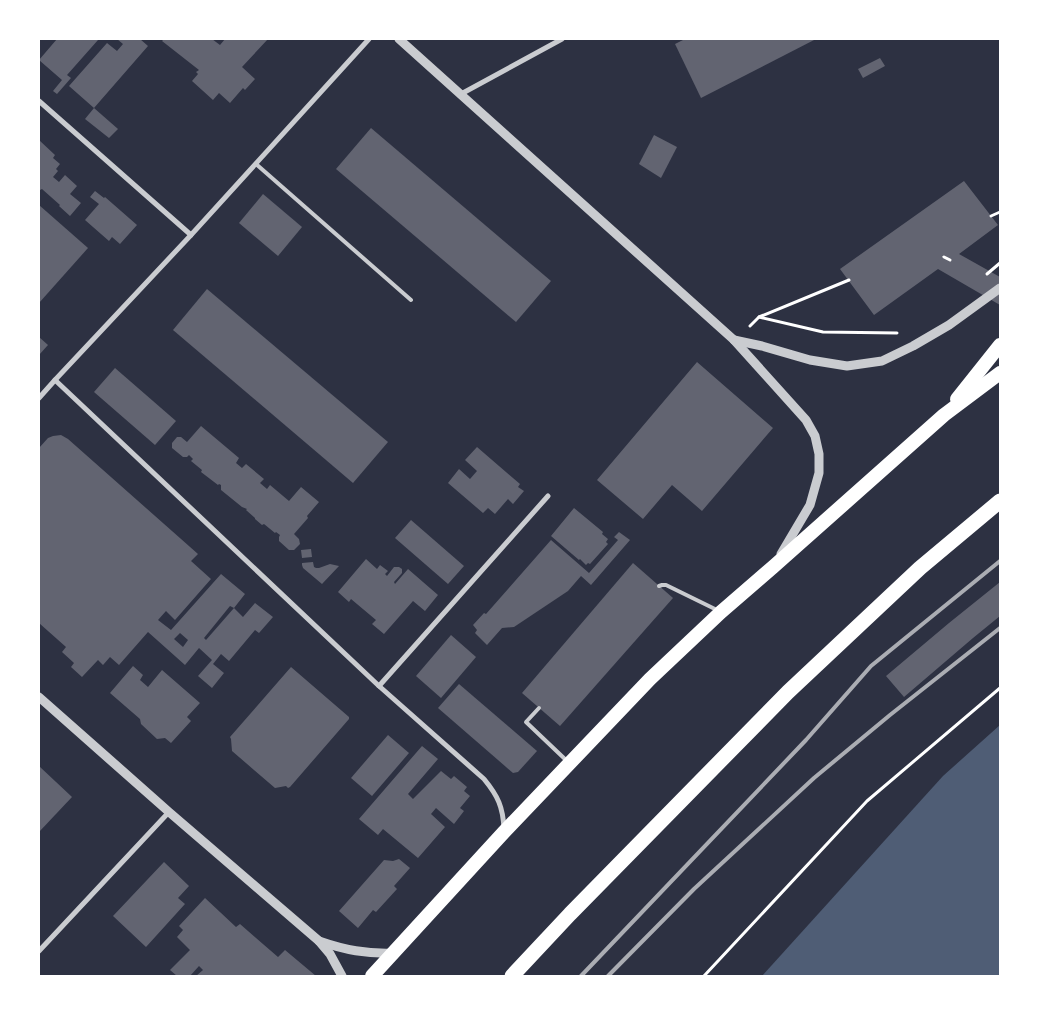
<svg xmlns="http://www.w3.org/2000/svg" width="1039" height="1015" viewBox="0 0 1039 1015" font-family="Barlow,sans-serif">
	<rect width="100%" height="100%" fill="#2d3142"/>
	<path fill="#4f5d75" d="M 1000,725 L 1000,976 L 762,976 L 943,776 Z"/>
	<g fill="#626471" fill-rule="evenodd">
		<path d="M 57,39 L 98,40 L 67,75 L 71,78 L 57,94 L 53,91 L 62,80 L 39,60 Z"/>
		<path d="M 117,39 L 140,39 L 148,46 L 94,108 L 69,86 L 107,43 L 117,51 L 123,44 Z"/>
		<path d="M 164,39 L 212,39 L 220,45 L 225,39 L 268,39 L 242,67 L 255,79 L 245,90 L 243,88 L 230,103 L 219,93 L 213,100 L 192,81 L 198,74 L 196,72 L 199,70 L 162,41 Z"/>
		<path d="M 685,39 L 816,39 L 701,98 L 675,44 Z"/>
		<path d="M 880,58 L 885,66 L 863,78 L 858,69 Z"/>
		<path d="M 94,108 L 118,129 L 109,138 L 85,119 Z"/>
		<path d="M 371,128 L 551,281 L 516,322 L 336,169 Z"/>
		<path d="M 654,135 L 677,147 L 661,178 L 639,164 Z"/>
		<path d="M 39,140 L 55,155 L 53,158 L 60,164 L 56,169 L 58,171 L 53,177 L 59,182 L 65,175 L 77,186 L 70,194 L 81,203 L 70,216 L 59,206 L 60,205 L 42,189 L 40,190 L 39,189 Z"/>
		<path d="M 964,181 L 998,225 L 959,254 L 1000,277 L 1000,305 L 938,269 L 874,315 L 840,269 Z"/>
		<path d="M 95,191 L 104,198 L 105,197 L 137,225 L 120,244 L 112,237 L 109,241 L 85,220 L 99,204 L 90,197 Z"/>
		<path d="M 263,194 L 302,227 L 278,256 L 239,223 Z"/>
		<path d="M 39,205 L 88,248 L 39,303 Z"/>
		<path d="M 207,289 L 388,442 L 353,483 L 173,330 Z"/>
		<path d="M 39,337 L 48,345 L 39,355 Z"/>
		<path d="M 697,362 L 773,428 L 702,511 L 672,485 L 643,519 L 597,480 Z"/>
		<path d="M 115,368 L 176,421 L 155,445 L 94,392 Z"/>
		<path d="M 201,426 L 239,458 L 236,463 L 242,468 L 246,464 L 264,479 L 260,483 L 267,489 L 270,485 L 289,501 L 301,487 L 319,502 L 307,516 L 308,518 L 294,534 L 299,539 L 300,544 L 294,550 L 289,550 L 279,541 L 279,537 L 280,535 L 276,532 L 275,533 L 264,524 L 262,525 L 255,519 L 255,518 L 246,510 L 247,509 L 242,507 L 221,490 L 221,485 L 219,484 L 218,485 L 201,472 L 202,470 L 191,461 L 193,459 L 189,455 L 187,457 L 183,457 L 172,448 L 172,443 L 177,437 L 181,437 L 187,442 Z"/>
		<path d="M 61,435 L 68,439 L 198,554 L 191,561 L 211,579 L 175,620 L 166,611 L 158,620 L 171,630 L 221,574 L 245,594 L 234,608 L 243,617 L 255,603 L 273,617 L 259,633 L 255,630 L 229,661 L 221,654 L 213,664 L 224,673 L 212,688 L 198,676 L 212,660 L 199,648 L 185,665 L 148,632 L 119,665 L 110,657 L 103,665 L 98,660 L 82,677 L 71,667 L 74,663 L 62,652 L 66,647 L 39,623 L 39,448 L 48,438 L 53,436 ZM 230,606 L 234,608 L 206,640 L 204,638 ZM 180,633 L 188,640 L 183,647 L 174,639 Z"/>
		<path d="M 477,447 L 520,484 L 518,487 L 524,491 L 513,504 L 508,499 L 495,514 L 488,508 L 483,513 L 448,483 L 459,469 L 470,479 L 477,471 L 465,460 Z"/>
		<path d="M 574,508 L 603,532 L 602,534 L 608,539 L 606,542 L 608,544 L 590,564 L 588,563 L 586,565 L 580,559 L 579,560 L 551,536 Z"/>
		<path d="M 411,520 L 464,566 L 448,584 L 395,538 Z"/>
		<path d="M 619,532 L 630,540 L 591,585 L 581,576 L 568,591 L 514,627 L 502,628 L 487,645 L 475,633 L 477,630 L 473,625 L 484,613 L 486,614 L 551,540 L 589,573 L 618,540 L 614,537 Z"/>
		<path d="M 311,549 L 312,557 L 302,558 L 301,550 Z"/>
		<path d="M 366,559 L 377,569 L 380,565 L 388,571 L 385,574 L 387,576 L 394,567 L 399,567 L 402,569 L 402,573 L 394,582 L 395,584 L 408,569 L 438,595 L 425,611 L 413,601 L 384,634 L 372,624 L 376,620 L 351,599 L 349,602 L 338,592 Z"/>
		<path d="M 313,562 L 314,567 L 316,568 L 319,568 L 330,564 L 339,566 L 322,584 L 303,568 L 302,565 L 302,563 Z"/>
		<path d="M 633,563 L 673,598 L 560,726 L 522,693 Z"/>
		<path d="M 1000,582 L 1000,616 L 973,638 L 904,697 L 886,676 L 949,623 Z"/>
		<path d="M 451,635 L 476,657 L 441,698 L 416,676 Z"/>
		<path d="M 133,666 L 143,675 L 140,680 L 148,687 L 162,670 L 200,703 L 187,717 L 191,721 L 171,743 L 165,738 L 157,739 L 141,724 L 140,719 L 110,693 Z"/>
		<path d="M 291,667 L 349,717 L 349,719 L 290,787 L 288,788 L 286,786 L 275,788 L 232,751 L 231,739 L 230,737 Z"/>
		<path d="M 459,684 L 537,751 L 518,772 L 513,773 L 438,708 Z"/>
		<path d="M 388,735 L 409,753 L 372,796 L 351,778 Z"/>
		<path d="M 422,746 L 438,759 L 408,794 L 413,799 L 441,771 L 451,779 L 454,776 L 467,787 L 464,791 L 470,796 L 460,808 L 464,811 L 454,824 L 436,808 L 431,814 L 445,827 L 418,858 L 383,829 L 378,835 L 359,819 Z"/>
		<path d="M 39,766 L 72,797 L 39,832 Z"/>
		<path d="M 399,859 L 410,868 L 394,886 L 397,889 L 376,912 L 373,910 L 358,928 L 339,911 L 384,860 L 393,861 Z"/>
		<path d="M 164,862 L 189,886 L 178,898 L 185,904 L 146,947 L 113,916 Z"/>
		<path d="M 205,898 L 236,927 L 240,924 L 278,957 L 285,950 L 316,976 L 258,976 L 257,975 L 256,976 L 196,976 L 203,970 L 199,966 L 190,976 L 177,976 L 170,970 L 190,950 L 177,937 L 183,930 L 179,926 Z"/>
	</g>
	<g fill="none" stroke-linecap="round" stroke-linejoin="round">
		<g stroke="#fff" stroke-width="3">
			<path d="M 991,216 L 1000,212"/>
			<path d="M 944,257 L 950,260"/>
			<path d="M 987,274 L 1000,263"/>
			<path d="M 759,317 L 823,332 L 897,333"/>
			<path d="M 750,326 L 759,317 L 849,280"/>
			<path d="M 704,976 L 867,801 L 1000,688"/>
		</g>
		<g stroke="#caccd0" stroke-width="4">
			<path d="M 256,164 L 411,300"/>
			<path d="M 659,586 L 662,585 L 666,585 L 719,611"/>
			<path d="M 539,708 L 526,722 L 567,761"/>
		</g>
		<g stroke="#caccd0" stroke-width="5">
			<path d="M 461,94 L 562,39"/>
			<path d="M 39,101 L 191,235"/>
			<path d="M 55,380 L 379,686 L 484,779 C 498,796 503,807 504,829"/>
			<path d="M 39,398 L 55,380 L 191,235 L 369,39"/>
			<path d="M 379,686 L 548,496"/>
			<path d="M 39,951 L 169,812"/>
		</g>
		<g stroke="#caccd0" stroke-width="9">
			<path d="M 399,39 L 734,340 L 806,420 L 815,436 L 819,454 L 819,473 L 810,505 L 781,554"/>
			<path d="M 734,340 L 762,346 L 810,360 L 847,366 L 882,361 L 913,346 L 949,325 L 1000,288"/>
			<path d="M 39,697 L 169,812 L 319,941 L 330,954 L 342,976"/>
			<path d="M 319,941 C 345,950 366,954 394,953"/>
		</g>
		<g stroke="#fff" stroke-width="14">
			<path d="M 957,399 L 1000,345"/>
			<path d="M 372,976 L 504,832 L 650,679 L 721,612 L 773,567 L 944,415 L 1000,373"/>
		</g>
		<path stroke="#fff" stroke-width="15" d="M 512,976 L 570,914 L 788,692 L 920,568 L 1000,501"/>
		<g stroke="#abadb3" stroke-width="4">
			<path d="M 581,976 L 806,740 L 871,666 L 1000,561"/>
			<path d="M 608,976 L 694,889 L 814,778 L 890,715 L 1000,628"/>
		</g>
	</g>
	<rect width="1039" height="1015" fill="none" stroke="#ffffff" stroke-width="80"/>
</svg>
